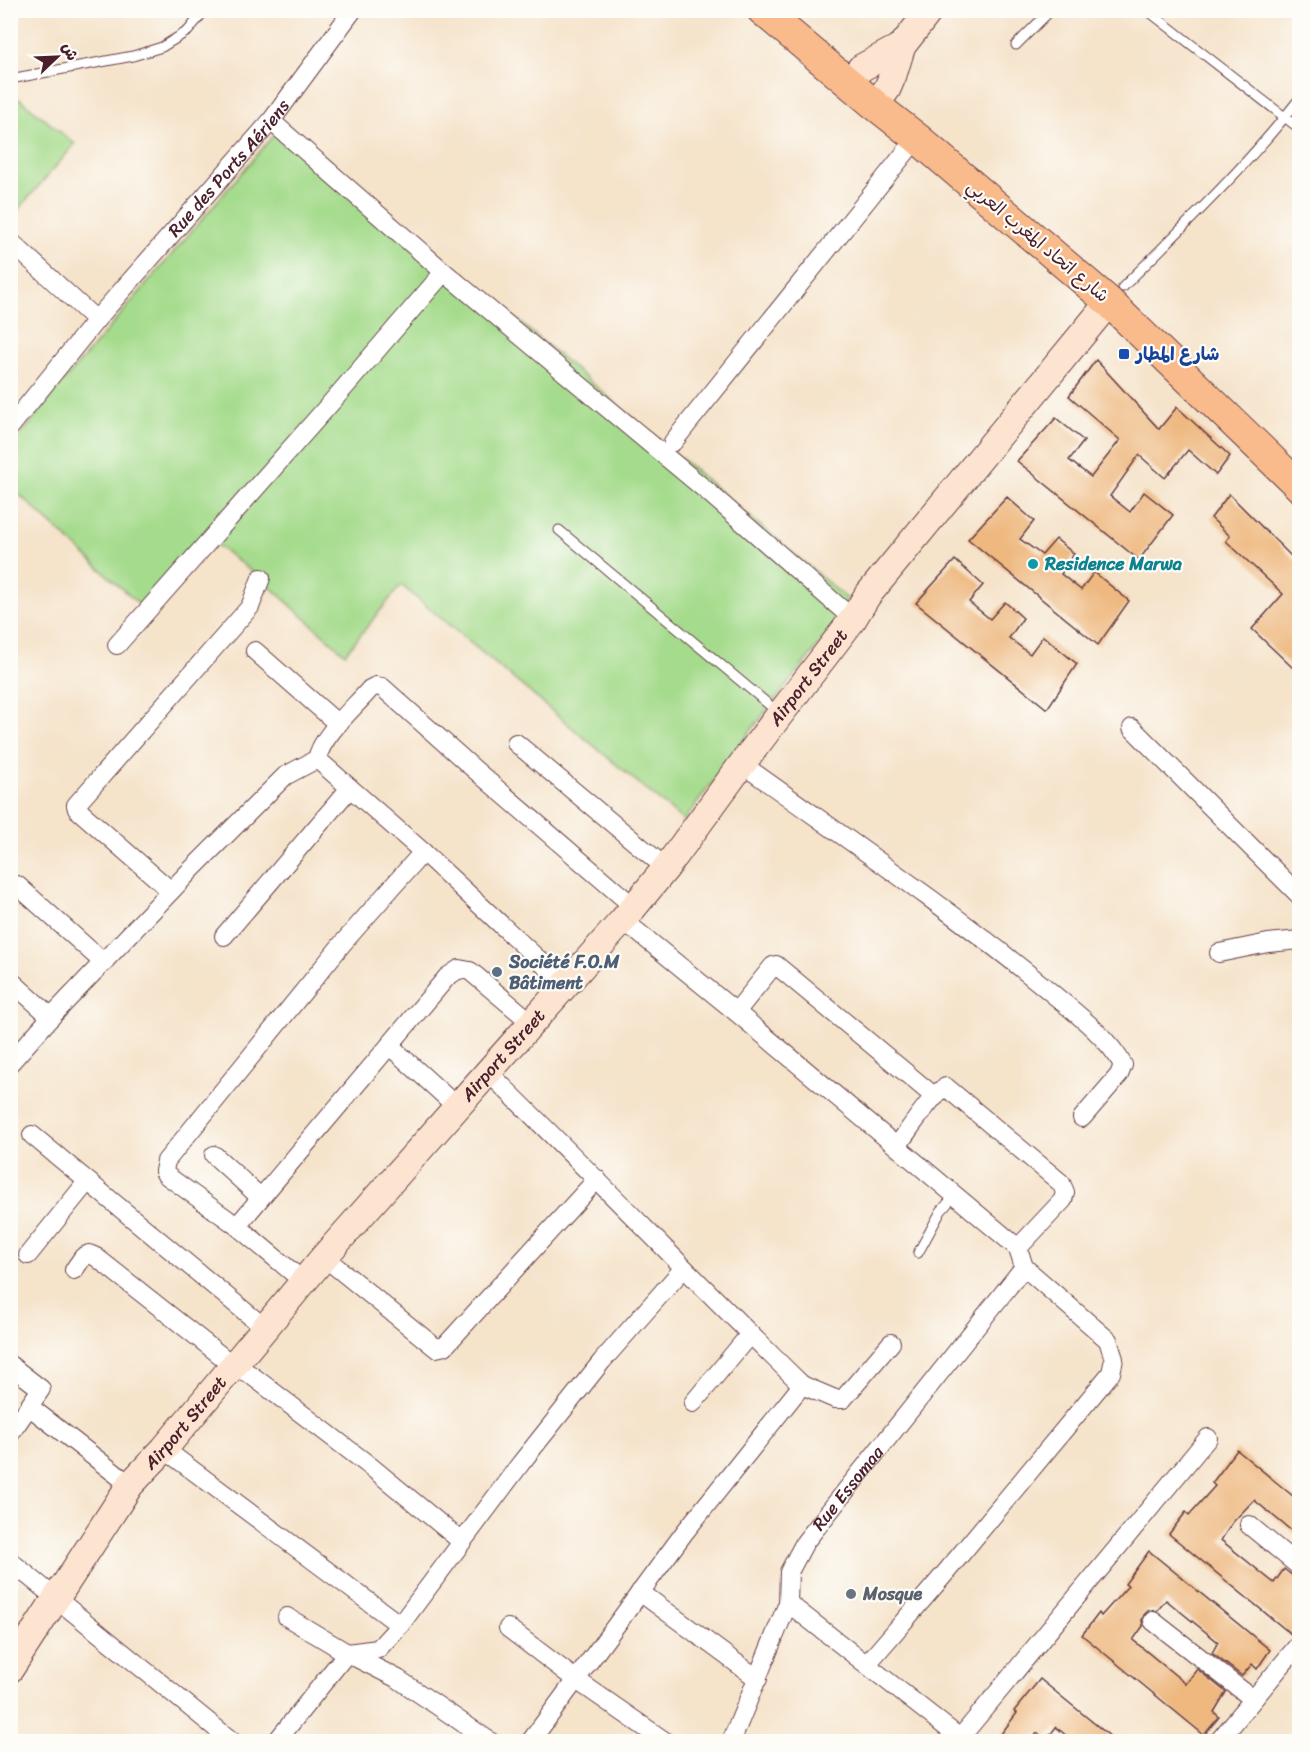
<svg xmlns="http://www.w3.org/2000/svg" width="1310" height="1752" viewBox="0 0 1310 1752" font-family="Sriracha,'Playpen Sans Arabic',sans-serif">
	<rect width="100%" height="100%" fill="#fdfcf7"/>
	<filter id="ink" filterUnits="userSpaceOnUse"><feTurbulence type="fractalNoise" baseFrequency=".0167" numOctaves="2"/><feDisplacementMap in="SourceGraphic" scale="12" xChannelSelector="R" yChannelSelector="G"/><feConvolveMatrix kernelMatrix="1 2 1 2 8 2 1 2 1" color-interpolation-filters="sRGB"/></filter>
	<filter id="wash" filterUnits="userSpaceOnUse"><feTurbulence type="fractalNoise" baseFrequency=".008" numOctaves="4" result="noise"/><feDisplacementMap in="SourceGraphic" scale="24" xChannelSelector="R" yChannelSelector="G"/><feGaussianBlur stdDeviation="1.35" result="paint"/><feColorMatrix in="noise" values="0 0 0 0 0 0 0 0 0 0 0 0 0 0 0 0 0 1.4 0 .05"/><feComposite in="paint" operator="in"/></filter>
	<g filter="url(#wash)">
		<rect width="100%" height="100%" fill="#f5e3ca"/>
		<g fill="#a5db8c" stroke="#787d5c" stroke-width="1.5">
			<path d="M 20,99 L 75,144 L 11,218 L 11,100 Z"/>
			<path d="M 284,123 L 852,603 L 745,738 L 684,821 L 401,585 L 345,654 L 260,578 L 209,539 L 143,608 L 11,487 L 10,449 L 57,389 Z"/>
		</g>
		<g id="blocks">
			<g fill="#eeb87f">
				<path d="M 1096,360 L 1159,429 L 1177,407 L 1230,456 L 1216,475 L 1188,450 L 1165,478 L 1139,455 L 1110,496 L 1130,512 L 1144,492 L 1173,515 L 1139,560 L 1017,461 L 1056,418 L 1084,441 L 1069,460 L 1091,477 L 1120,440 L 1069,396 Z"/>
				<path d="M 1229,494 L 1299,564 L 1299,661 L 1293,668 L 1252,629 L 1283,594 L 1226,541 L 1230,536 L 1211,518 Z"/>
				<path d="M 1007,497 L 1034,521 L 1020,539 L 1042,555 L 1056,539 L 1074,554 L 1061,574 L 1081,590 L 1094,572 L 1129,601 L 1098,645 L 968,539 Z"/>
				<path d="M 955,560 L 983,585 L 969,602 L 990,619 L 1005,602 L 1023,618 L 1009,638 L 1030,654 L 1043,636 L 1077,664 L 1047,709 L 916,603 Z"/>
				<path d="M 1237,1450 L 1299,1501 L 1299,1537 L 1254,1500 L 1233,1522 L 1221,1540 L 1274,1583 L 1284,1569 L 1293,1576 L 1299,1578 L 1299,1625 L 1292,1635 L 1169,1534 L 1186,1512 L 1189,1515 L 1215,1486 L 1212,1483 Z"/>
				<path d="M 1149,1551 L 1270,1650 L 1257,1669 L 1252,1664 L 1242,1676 L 1212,1653 L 1218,1642 L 1166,1600 L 1157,1611 L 1149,1610 L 1144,1615 L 1142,1620 L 1143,1626 L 1133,1640 L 1186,1684 L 1197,1669 L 1226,1692 L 1214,1712 L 1219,1717 L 1204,1735 L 1082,1635 L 1099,1613 L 1101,1616 L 1128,1586 L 1125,1584 Z"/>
				<path d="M 1040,1679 L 1117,1742 L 1074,1742 L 1056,1727 L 1046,1740 L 1037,1733 L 1031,1742 L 995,1742 L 1017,1713 L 1014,1711 Z"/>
			</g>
		</g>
	</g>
	<g filter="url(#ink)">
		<use href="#blocks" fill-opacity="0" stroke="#643c43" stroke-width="1.5"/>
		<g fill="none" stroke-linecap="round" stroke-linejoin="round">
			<defs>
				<g id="lane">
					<path d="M 1147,10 L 1300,129"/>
					<path d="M 1016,45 L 1051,10"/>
					<path d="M 10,79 L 133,56 L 162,47 L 188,31 L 205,10"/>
					<path d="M 1123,287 C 1184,226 1247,166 1300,98"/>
					<path d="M 559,530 L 779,713"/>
					<path d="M 918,1253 L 941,1211 L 955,1195"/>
				</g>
				<g id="street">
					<path d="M 271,121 L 444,272 L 707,491 L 853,619"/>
					<path d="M 10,241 L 96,320"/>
					<path id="s1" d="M 10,427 L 96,320 L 271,121 L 353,10"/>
					<path d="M 673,442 L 917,138"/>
					<path d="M 117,645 L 344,388 L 444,272"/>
					<path d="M 255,651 L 338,724"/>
					<path d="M 1132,728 L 1300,896"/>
					<path d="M 516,743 L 666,868"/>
					<path d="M 317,759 C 322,735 354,708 370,689 L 376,686 L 382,687 L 474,769 L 634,907"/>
					<path d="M 317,759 L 423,852 L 567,986"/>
					<path d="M 742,764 C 842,836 946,906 1042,985 C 1067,1006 1108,1036 1123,1065 L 1119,1075 L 1082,1118"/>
					<path d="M 17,885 L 104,963"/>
					<path d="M 171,891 L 77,809 L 76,805 L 250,607 L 261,578"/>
					<path d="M 623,920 L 736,1012 L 1018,1248 L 1024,1267 L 1108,1340 L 1114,1359 L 1111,1373 L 942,1577 L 867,1664"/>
					<path d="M 224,936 L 350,788"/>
					<path d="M 1219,953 L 1268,943 L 1300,940"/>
					<path d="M 10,980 L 51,1017"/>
					<path d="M 736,1012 L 773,966 L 776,965 L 935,1097"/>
					<path d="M 390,1046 L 456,1106"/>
					<path d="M 10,1063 L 51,1017 L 189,872 L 285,776 L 317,759"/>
					<path d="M 488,1072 C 594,1175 696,1282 802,1385 L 684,1533 L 530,1742"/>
					<path d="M 32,1135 L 266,1329"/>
					<path d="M 897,1146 C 907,1133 934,1091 946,1087 L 1061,1183 L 1065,1192 L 1063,1200 L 1018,1248"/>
					<path d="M 214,1155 L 260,1197"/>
					<path d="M 237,1226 L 166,1175 L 164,1171 L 166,1161 L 342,944 L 423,852"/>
					<path d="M 28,1255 L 87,1182"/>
					<path d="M 324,1257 L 436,1348 L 445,1346 L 597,1179"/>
					<path d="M 74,1270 L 83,1257 L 89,1254 L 96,1257 L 234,1366 L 251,1375 L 370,1466 L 461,1541"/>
					<path d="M 304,1282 L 237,1226 L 447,977 L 459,969 L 470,971 L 532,1023"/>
					<path d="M 10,1365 L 41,1389 L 10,1434"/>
					<path d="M 802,1385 L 835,1399 L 843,1399 L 891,1343"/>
					<path d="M 693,1403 L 750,1334"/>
					<path d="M 30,1407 L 130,1485"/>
					<path d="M 164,1449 L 400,1625"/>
					<path d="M 1249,1525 L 1300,1567"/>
					<path d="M 10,1561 L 233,1742"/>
					<path d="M 640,1592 L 758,1679"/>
					<path d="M 788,1603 L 960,1738 L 1208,1438"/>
					<path d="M 287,1617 L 347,1653 L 398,1679 L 491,1742"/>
					<path d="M 1153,1621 L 1253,1699"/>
					<path d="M 508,1628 L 575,1679 L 666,1742"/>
					<path d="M 276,1742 L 347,1653 L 378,1649 L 400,1625 L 521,1463 L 602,1361 L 683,1269"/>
					<path id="s2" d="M 731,1742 L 788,1603 L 789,1572 L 805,1542 L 1024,1267"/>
					<path d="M 1218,1742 L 1300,1643"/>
				</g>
				<g id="secondary">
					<path d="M 848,83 L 861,68 L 902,46"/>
					<path d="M 875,105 L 887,89 L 893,75 L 902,46 L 930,10"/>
					<path id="s3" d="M 10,1669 L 130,1485 L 164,1449 L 324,1257 L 623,920 L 666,868 L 742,764 L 853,619 L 867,596 L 1109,302"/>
				</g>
				<path id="primary" d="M 762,10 L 875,105 L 917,138 L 1109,302 L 1300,487"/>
			</defs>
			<use href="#lane" stroke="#643c43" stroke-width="11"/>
			<use href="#street" stroke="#643c43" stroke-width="20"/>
			<use href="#secondary" stroke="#643c43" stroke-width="29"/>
			<use href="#primary" stroke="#643c43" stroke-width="32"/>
			<use href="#lane" stroke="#fff" stroke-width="9"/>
			<use href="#street" stroke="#fff" stroke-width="18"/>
			<use href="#secondary" stroke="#fde4d1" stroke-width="27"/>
			<use href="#primary" stroke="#fabb8c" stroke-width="30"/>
		</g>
	</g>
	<rect fill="#1a4fb4" stroke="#fdfcf7" stroke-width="2" x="1118" y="348" width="12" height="12" rx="3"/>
	<circle fill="#0f9aa8" stroke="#fdfcf7" stroke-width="2" cx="1033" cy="564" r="6"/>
	<circle fill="#5c6f8a" stroke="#fdfcf7" stroke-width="2" cx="497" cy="972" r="6"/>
	<circle fill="#6b7280" stroke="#fdfcf7" stroke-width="2" cx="851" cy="1594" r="6"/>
	<g text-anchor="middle" stroke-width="4.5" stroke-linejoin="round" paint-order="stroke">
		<g font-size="18" fill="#4a1f2b" stroke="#fdfcf7">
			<text dy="6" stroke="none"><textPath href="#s1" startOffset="339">Rue des Ports Aériens</textPath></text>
			<text transform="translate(1038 241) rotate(40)" y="6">شارع اتحاد المغرب العربي</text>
			<text dy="6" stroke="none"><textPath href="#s3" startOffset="1275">Airport Street</textPath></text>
			<text dy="6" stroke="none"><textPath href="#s3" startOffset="789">Airport Street</textPath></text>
			<text dy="6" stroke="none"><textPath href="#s3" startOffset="303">Airport Street</textPath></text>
			<text dy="6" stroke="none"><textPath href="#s2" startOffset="284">Rue Essomaa</textPath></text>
		</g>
		<g font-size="18" font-weight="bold" fill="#164399" stroke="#fdfcf7" text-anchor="start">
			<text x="1136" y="360">شارع المطار</text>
		</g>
		<g font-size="18" font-weight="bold" fill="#0d838f" stroke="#fdfcf7" text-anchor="start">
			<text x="1045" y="570">Residence Marwa</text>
		</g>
		<g font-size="18" font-weight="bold" fill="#4e5e75" stroke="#fdfcf7" text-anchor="start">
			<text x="509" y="968">Société F.O.M<tspan x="509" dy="21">Bâtiment</tspan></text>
		</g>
		<g font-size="18" font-weight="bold" fill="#5b616d" stroke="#fdfcf7" text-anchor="start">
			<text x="863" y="1600">Mosque</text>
		</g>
	</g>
	<rect width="1310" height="1752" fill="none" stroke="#fdfcf7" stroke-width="36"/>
	<g transform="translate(57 57) rotate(67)" stroke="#fdfcf7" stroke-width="4.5" paint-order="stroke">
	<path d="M0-4.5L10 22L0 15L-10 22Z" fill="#4a1f2b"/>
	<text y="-9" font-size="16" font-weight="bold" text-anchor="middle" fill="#4a1f2b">ش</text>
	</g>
</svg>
